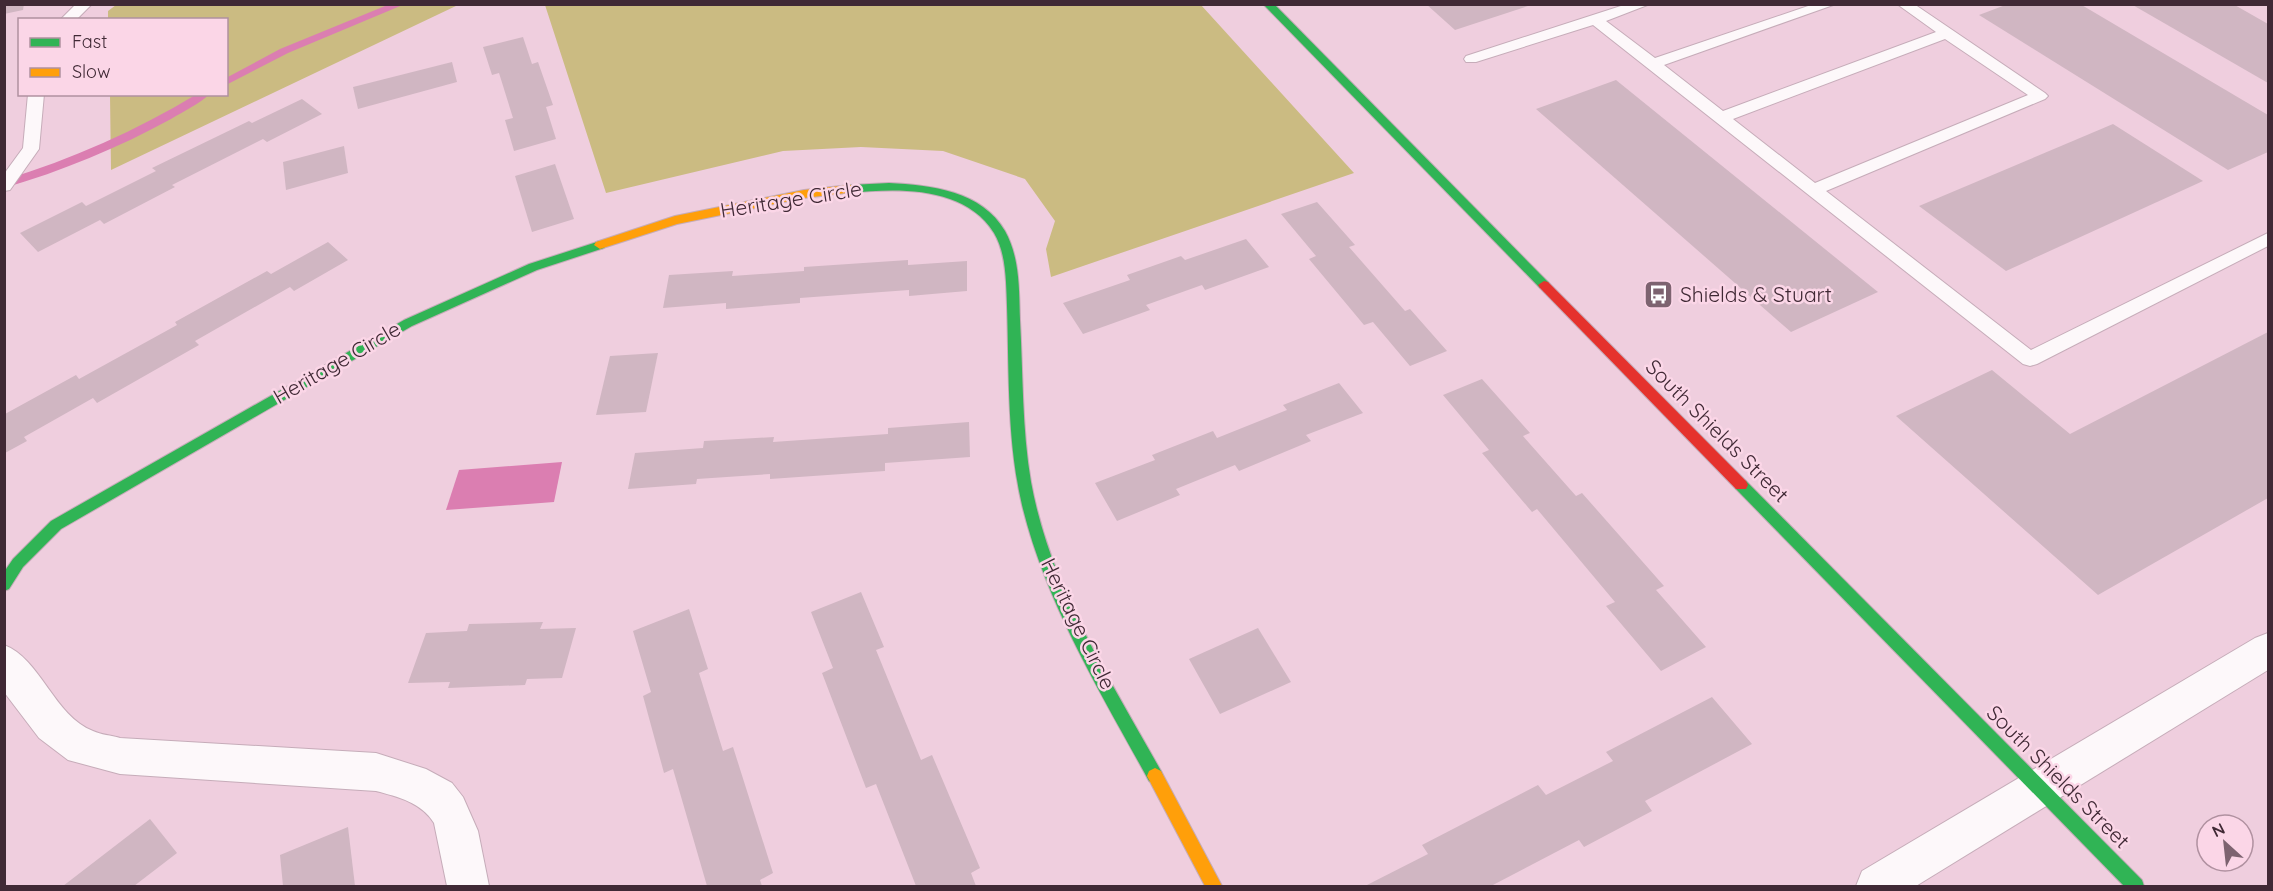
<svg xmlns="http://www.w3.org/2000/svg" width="2273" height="891" viewBox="0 0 2273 891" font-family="Quicksand,sans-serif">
	<rect width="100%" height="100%" fill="#efcede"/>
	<g fill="#cbbb82">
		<path d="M 116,5 L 116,4 L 458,5 L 111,170 L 110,95 L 226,94 L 226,20 L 108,19 L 108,11 Z"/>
		<path d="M 545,5 L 1201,5 L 1354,173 L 1051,277 L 1046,249 L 1055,221 L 1025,179 L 943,151 L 861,147 L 783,151 L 606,193 Z"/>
	</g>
	<path fill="#db7eb1" d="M 562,462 L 554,502 L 446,510 L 459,470 Z"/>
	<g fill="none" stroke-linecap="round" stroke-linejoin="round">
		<g fill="#db7eb1" fill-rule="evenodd">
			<path d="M 390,4 L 405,4 L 288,53 L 226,85 L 226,78 L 280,49 Z"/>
			<path d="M 197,94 L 210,94 C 199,104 184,111 171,119 C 118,148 62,171 4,188 L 4,180 C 72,159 136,131 197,94 Z"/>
		</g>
	</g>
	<g fill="#d0b6c2">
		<path d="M 4,4 L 24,4 L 23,10 L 4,14 Z"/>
		<path d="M 1426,4 L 1531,4 L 1531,5 L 1455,30 Z"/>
		<path d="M 2008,4 L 2080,4 L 2268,115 L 2268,152 L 2228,170 L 1979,15 Z"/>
		<path d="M 2131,4 L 2233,4 L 2268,24 L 2268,83 Z"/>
		<path d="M 523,37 L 532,64 L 538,62 L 553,105 L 546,107 L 556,139 L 514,151 L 505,120 L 513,118 L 499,73 L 492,75 L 483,47 Z"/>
		<path d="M 452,62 L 457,82 L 358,109 L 353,87 Z"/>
		<path d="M 1616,80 L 1878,292 L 1791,332 L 1536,109 Z"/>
		<path d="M 302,99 L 322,114 L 267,142 L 263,139 L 172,185 L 175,187 L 104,224 L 100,220 L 38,252 L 20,233 L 82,202 L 86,206 L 156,171 L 152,168 L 249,121 L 252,123 Z"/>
		<path d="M 2113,124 L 2203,181 L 2006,271 L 1919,206 Z"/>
		<path d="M 344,146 L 348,173 L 286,190 L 283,162 Z"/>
		<path d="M 555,164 L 574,219 L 532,232 L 515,176 Z"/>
		<path d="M 1317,202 L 1355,245 L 1349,247 L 1405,311 L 1410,309 L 1447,351 L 1410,366 L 1373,322 L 1364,325 L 1309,259 L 1316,256 L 1281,214 Z"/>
		<path d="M 1246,239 L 1269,267 L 1205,290 L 1202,285 L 1146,305 L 1150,310 L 1083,334 L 1063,303 L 1130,280 L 1127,275 L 1181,256 L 1185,260 Z"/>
		<path d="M 328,242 L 348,260 L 294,291 L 290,287 L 195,341 L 199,345 L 97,403 L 93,398 L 24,437 L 27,441 L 5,453 L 5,414 L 76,375 L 79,379 L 177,325 L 175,322 L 267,271 L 271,274 Z"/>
		<path d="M 908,260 L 908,265 L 967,261 L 967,291 L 909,296 L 909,290 L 800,298 L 800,303 L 726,309 L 726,303 L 663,308 L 669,275 L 733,271 L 732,276 L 804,271 L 804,267 Z"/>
		<path d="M 2268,332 L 2268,498 L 2098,595 L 1896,416 L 1992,370 L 2070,434 Z"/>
		<path d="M 658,353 L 646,412 L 596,415 L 610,356 Z"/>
		<path d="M 1482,379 L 1530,433 L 1523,436 L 1576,496 L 1582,493 L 1664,586 L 1656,590 L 1706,647 L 1661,671 L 1606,606 L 1615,602 L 1537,509 L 1532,512 L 1482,453 L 1489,450 L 1443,395 Z"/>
		<path d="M 1339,383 L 1363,413 L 1306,435 L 1311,441 L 1239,471 L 1235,465 L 1176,489 L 1180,495 L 1117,521 L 1095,483 L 1155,460 L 1152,455 L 1213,431 L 1217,438 L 1287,410 L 1283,405 Z"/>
		<path d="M 969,422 L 970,457 L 885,463 L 885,471 L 770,479 L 770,474 L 697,479 L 696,484 L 628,489 L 635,453 L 703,448 L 704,441 L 774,437 L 773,442 L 888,434 L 888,428 Z"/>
		<path d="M 861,592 L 884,647 L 876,650 L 921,760 L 932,755 L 980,868 L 971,873 L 976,886 L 916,886 L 876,784 L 866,788 L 822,673 L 833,668 L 811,612 Z"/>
		<path d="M 689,609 L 708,669 L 699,673 L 723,751 L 733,747 L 773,873 L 760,880 L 762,886 L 707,886 L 673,769 L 664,773 L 643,696 L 651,692 L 633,631 Z"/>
		<path d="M 543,622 L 540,629 L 576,628 L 562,678 L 527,679 L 525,685 L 448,688 L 450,682 L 408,683 L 426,633 L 467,631 L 469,624 Z"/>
		<path d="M 1258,628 L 1291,682 L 1220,714 L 1189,659 Z"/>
		<path d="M 1712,697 L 1752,744 L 1645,801 L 1652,811 L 1584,847 L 1579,840 L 1491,886 L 1365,886 L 1428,854 L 1422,845 L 1538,785 L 1546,795 L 1613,761 L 1606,752 Z"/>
		<path d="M 150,819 L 177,853 L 134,886 L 63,886 Z"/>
		<path d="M 348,827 L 355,886 L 283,886 L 280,855 Z"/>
	</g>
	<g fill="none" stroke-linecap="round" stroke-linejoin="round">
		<defs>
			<g id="lane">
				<path d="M 76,4 L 92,4 L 76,20 L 60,20 Z"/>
				<path d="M 1627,4 L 1650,4 L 1606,21 L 1655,58 L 1814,4 L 1836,4 L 1664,65 L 1723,111 L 1936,32 L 1897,4 L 1914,4 L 2045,93 L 2048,96 L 2045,99 L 1826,191 L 2031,350 L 2268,233 L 2268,246 L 2037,364 L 2030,366 L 2023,364 L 1593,25 L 1476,62 L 1466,62 L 1464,59 L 1466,56 ZM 1945,39 L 2028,95 L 1815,183 L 1733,119 Z"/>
				<path d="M 28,94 L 44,94 L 39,149 L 10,190 L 4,191 L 4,174 L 23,148 Z"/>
			</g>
			<g id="street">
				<path d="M 2268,633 L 2268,670 L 1916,886 L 1856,886 L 1862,871 L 2255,638 Z"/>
				<path d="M 4,645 C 41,659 54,716 93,731 C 101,735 111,735 120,738 L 376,753 L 426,769 L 452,783 L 463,797 L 478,831 L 489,886 L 447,886 L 434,823 C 421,802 398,797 376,791 L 120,774 L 68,760 L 39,738 L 4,692 Z"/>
			</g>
			<g id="fast">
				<path d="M 1263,4 L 1274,4 L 1548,282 L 1550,285 L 1548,288 L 1540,288 Z"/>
				<path d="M 889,183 C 931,185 982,191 1005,231 C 1020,258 1019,290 1020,320 C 1023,374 1022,429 1031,482 C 1050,587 1110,679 1161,771 L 1163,776 L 1161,781 L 1155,784 L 1149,781 C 1101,693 1046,604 1022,505 C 1005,433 1010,356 1006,282 C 1005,266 1003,248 994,233 C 965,186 898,188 850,193 L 844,189 L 850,185 Z"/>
				<path d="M 600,241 L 606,245 L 604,248 L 537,270 L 412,326 L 61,529 L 23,567 L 9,589 L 4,591 L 4,572 L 13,559 L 51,521 L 404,320 L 529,264 Z"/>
				<path d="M 1741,479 L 1746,481 L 2142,880 L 2144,886 L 2124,886 L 1736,489 L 1734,485 L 1736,481 Z"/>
			</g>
			<g id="slow">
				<path d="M 850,185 L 854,186 L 854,192 L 804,198 L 677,224 L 600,249 L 594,245 L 596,242 L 675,216 L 804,190 Z"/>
				<path d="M 1155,768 L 1161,771 L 1222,886 L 1205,886 L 1147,776 L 1149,771 Z"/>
			</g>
			<path id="jam" d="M 1544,281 L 1548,282 L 1746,481 L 1748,485 L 1746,489 L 1736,489 L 1540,288 L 1538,285 Z"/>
		</defs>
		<use href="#lane" stroke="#c6acb9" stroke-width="2"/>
		<use href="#street" stroke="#c6acb9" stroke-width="2"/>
		<use href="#fast" stroke="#c6acb9" stroke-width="2"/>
		<use href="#slow" stroke="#c6acb9" stroke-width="2"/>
		<use href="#jam" stroke="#c6acb9" stroke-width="2"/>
		<use href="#lane" fill="#fdf8fa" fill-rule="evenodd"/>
		<use href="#street" fill="#fdf8fa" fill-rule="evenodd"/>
		<use href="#fast" fill="#30b455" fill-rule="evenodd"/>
		<use href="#slow" fill="#ff9f0a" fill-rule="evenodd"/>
		<use href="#jam" fill="#e5322d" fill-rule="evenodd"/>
	</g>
	<defs>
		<symbol id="bus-square" viewBox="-11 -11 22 22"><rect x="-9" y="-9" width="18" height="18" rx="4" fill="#7d6370" stroke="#fbd6e7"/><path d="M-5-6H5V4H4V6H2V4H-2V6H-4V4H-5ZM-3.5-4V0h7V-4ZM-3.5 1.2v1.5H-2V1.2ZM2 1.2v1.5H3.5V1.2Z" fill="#fff"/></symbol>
	</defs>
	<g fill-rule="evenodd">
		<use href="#bus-square" x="1642" y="278" width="33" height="33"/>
	</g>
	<g text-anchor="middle" stroke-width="5" stroke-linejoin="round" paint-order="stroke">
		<g font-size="21" fill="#402935" stroke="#fbd6e7">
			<text transform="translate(791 200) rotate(-9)" y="7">Heritage Circle</text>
			<text transform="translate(337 363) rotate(-30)" y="7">Heritage Circle</text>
			<text transform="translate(1717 431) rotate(45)" y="7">South Shields Street</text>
			<text transform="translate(1078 624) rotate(64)" y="7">Heritage Circle</text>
			<text transform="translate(2058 777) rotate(45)" y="7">South Shields Street</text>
		</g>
		<g font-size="21" fill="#402935" stroke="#fbd6e7" text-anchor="start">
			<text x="1680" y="302">Shields &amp; Stuart</text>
		</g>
	</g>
	<rect width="2273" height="891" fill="none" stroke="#402935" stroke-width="12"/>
	<rect x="18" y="18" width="210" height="78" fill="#fbd6e7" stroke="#b091a0" stroke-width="1.5"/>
	<rect x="30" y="38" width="30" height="9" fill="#30b455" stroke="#b091a0" stroke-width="1.5"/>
	<text x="72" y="48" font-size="18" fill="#402935">Fast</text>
	<rect x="30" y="68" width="30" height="9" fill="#ff9f0a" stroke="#b091a0" stroke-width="1.5"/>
	<text x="72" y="78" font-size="18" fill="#402935">Slow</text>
	<g transform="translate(2225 843) rotate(333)"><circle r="28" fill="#fbd6e7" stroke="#b091a0" stroke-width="1.5"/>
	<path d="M0-4.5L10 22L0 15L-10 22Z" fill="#7d6370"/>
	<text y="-9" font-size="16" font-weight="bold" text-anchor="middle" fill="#402935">N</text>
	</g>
</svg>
